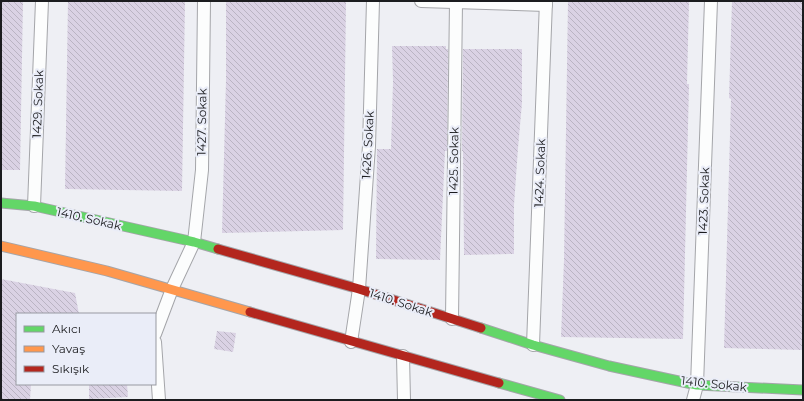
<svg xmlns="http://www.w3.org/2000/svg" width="804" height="401" viewBox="0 0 804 401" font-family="Montserrat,sans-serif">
	<defs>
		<pattern id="building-back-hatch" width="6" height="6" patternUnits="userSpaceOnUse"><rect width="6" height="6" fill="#dad2e4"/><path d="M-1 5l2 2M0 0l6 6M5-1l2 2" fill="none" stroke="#bab4c3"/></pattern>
	</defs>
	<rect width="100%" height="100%" fill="#eeeff4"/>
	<g fill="url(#building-back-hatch)">
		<path d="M 1,1 L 23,1 L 20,170 L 1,170 Z"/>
		<path d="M 68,1 L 185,1 L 182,191 L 65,189 Z"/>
		<path d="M 226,1 L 346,1 L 343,230 L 222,233 L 226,80 Z"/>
		<path d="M 568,1 L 689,1 L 687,84 L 689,84 L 683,339 L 561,337 L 564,260 Z"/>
		<path d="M 732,1 L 803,1 L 803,350 L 724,348 L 731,99 L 729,98 Z"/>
		<path d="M 392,46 L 446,46 L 446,49 L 448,49 L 447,151 L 445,151 L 440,260 L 376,259 L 377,149 L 391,149 L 393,82 Z"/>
		<path d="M 463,49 L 522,49 L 522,103 L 518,148 L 514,205 L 514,254 L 464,255 L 463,151 L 462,151 Z"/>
		<path d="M 1,279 L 75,293 L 79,314 L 17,314 L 17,384 L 31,384 L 30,400 L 1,400 Z"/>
		<path d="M 217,331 L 236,333 L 233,352 L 214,349 Z"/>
		<path d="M 89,384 L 127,384 L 128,397 L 89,399 Z"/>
	</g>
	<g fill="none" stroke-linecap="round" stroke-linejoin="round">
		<defs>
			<g id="street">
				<path d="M 421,1 L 546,5"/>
				<path d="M 34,206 L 42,1"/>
				<path d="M 452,319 L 456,2"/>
				<path d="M 155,334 L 172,289 L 194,242 L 202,170 L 204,1"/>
				<path d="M 155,342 L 159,400"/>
				<path d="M 351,342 L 359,289 L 369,146 L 373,1"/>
				<path d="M 533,345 L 546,1"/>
				<path d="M 403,356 L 404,400"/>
				<path d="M 693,400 L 697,385 L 711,1"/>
			</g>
			<g id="fast">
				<path d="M 1,203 L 34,206 L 194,242 L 218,249"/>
				<path d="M 481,328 L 533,345 L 609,366 L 697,385 L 803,390"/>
				<path d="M 499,383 L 560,400"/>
			</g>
			<path id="slow" d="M 1,246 L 107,271 L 250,312"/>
			<g id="jam">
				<path d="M 218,249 L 359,289 L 481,328"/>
				<path d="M 250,312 L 499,383"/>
			</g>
		</defs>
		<use href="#street" stroke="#a4a5a9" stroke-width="14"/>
		<use href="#fast" stroke="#a4a5a9" stroke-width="11"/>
		<use href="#slow" stroke="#a4a5a9" stroke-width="11"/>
		<use href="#jam" stroke="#a4a5a9" stroke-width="11"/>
		<use href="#street" stroke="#fcfdfd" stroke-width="12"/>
		<use href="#fast" stroke="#63d668" stroke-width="9"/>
		<use href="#slow" stroke="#ff974d" stroke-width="9"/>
		<use href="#jam" stroke="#b3261e" stroke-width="9"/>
	</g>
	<g text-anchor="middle" stroke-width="4" stroke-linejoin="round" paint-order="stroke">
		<g font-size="12" fill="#1b1c1f" stroke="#eaedf8">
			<text transform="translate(38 104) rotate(-88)" y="4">1429. Sokak</text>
			<text transform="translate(202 122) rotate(-89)" y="4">1427. Sokak</text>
			<text transform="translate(368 145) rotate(-87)" y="4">1426. Sokak</text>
			<text transform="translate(454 161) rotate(-89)" y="4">1425. Sokak</text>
			<text transform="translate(540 173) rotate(-88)" y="4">1424. Sokak</text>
			<text transform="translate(704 201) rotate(-88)" y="4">1423. Sokak</text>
			<text transform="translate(89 219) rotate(13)" y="4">1410. Sokak</text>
			<text transform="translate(401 303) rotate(18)" y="4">1410. Sokak</text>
			<text transform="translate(714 384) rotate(6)" y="4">1410. Sokak</text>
		</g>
	</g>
	<rect width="804" height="401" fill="none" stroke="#1b1c1f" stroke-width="4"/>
	<rect x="16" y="313" width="140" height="72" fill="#eaedf8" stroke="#9799a1"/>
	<rect x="24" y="326" width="20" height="6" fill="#63d668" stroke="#9799a1"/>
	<text x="52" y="333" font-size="12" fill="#1b1c1f">Akıcı</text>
	<rect x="24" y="346" width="20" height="6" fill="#ff974d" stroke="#9799a1"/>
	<text x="52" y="353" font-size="12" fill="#1b1c1f">Yavaş</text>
	<rect x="24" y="366" width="20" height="6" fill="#b3261e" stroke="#9799a1"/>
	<text x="52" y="373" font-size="12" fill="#1b1c1f">Sıkışık</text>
</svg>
